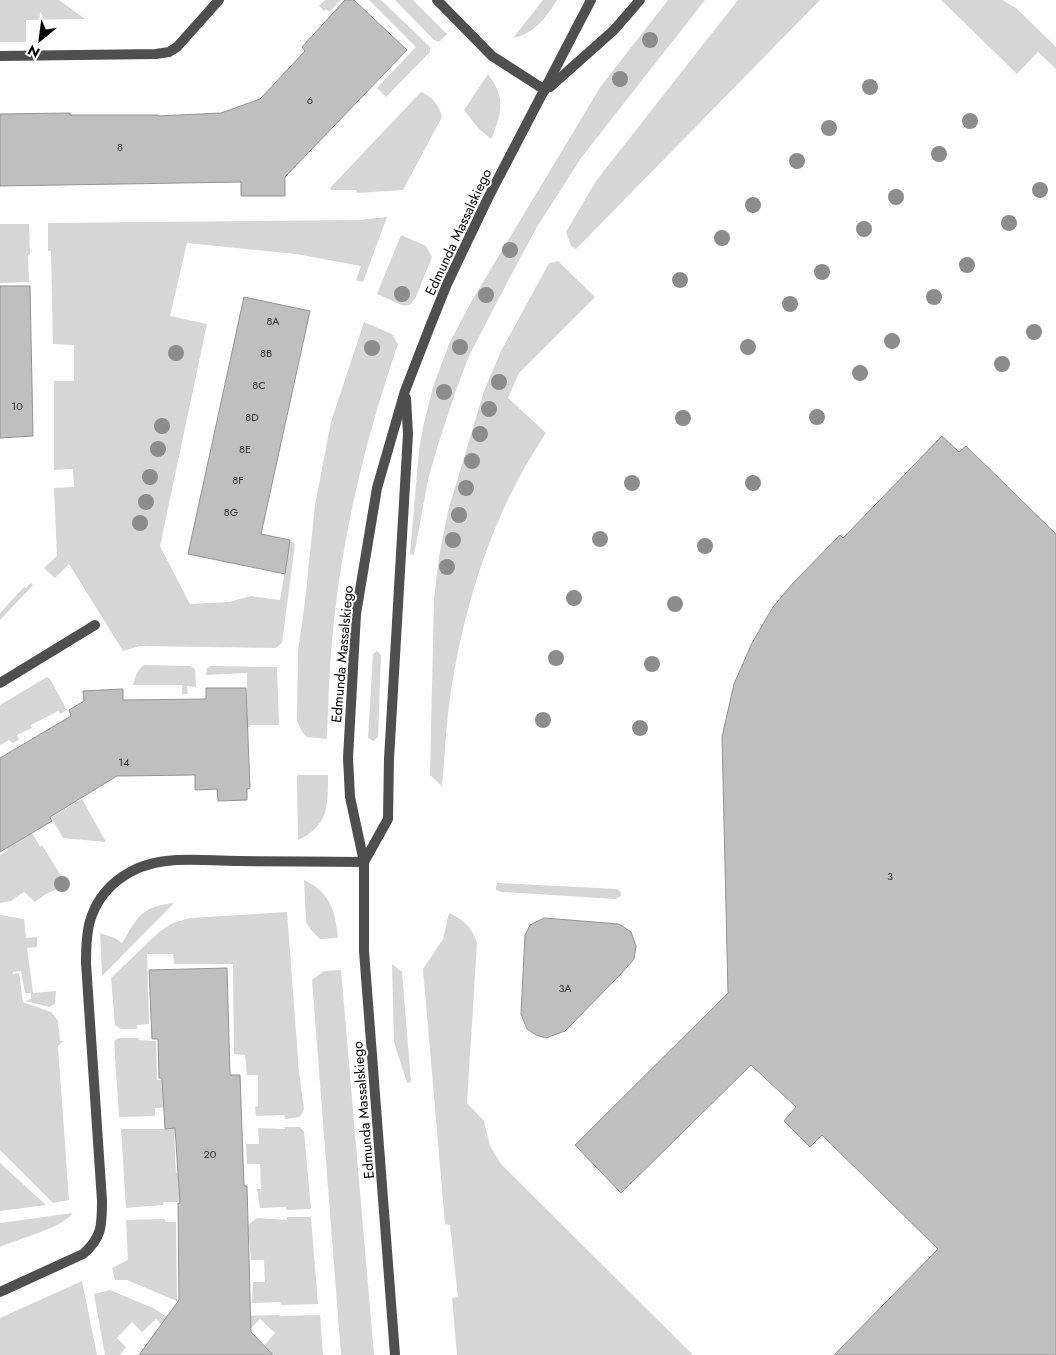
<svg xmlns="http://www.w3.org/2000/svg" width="1056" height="1355" viewBox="0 0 1056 1355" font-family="Jost,sans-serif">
	<rect width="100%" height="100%" fill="#fff"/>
	<g fill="#d6d6d6">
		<path d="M 0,0 L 59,0 L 85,19 L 26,20 L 26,42 L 0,42 Z"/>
		<path d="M 325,0 L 341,0 L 329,12 L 326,9 L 324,11 L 319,6 Z"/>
		<path d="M 369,0 L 381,0 L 430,47 L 430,52 L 386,97 L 377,88 L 416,47 Z"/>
		<path d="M 395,0 L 413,0 L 447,34 L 439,42 L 434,40 Z"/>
		<path d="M 543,0 L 557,0 C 546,18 535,33 513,38 Z"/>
		<path d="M 668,0 L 705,0 L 581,158 L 537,227 L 510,277 L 469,356 L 456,390 L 437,448 L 428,480 L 414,555 L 410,554 L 419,450 L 423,427 L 433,387 L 449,344 L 471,302 L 601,86 Z"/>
		<path d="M 738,0 L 820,0 L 576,249 L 571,246 L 566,232 L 596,181 Z"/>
		<path d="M 941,0 L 1002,0 L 1016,8 L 1056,47 L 1056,69 L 1038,52 L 1017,74 Z"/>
		<path d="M 488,74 C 506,98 502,113 491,139 L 479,129 L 464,110 Z"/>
		<path d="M 421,92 C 431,95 440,106 442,117 L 403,190 L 357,193 L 356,190 L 331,190 L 330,188 Z"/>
		<path d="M 387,217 L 363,282 L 356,280 L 361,266 L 296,254 L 187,243 L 170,316 L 207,324 L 160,546 L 190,604 L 229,602 L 251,596 L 280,600 L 290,540 L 295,544 L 282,643 L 276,648 L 140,646 L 123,651 L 69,564 L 55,578 L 44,568 L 57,556 L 54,488 L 74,487 L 73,469 L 54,470 L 54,381 L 74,381 L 74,345 L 53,344 L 51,251 L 48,251 L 48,223 L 358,220 Z"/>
		<path d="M 0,224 L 29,224 L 30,254 L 28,255 L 29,282 L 0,283 Z"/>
		<path d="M 401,235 L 426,246 L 432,257 L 416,297 L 411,304 L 404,306 L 377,294 Z"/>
		<path d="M 558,261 L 595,297 L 519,373 L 508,398 L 546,433 C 494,510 465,600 451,691 C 446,723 445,755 442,786 L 430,775 L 434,598 L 439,557 L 448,511 L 484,391 L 501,351 L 549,263 Z"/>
		<path d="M 364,322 L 392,334 L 398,344 C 365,440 341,539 332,641 C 329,673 328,706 327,739 L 307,737 L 302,732 L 297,721 L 298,651 L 305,601 L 315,505 L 331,422 Z"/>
		<path d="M 31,583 L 33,585 L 0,620 L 0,613 L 24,587 L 26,588 Z"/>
		<path d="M 377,651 L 381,655 L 378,737 L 373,741 L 368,738 L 373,654 Z"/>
		<path d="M 144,665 L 190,666 L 195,669 L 196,687 L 187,686 L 188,694 L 182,694 L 182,685 L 133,685 C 135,677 137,670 144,665 Z"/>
		<path d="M 210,666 L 277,667 L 279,725 L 251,725 L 250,727 L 247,727 L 247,673 L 206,675 L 207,668 Z"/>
		<path d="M 47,677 L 50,679 L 67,710 L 60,714 L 58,711 L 31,725 L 32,728 L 17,735 L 19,740 L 12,743 L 9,740 L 0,745 L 0,705 Z"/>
		<path d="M 297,775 L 328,775 C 328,805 329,826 298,840 Z"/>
		<path d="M 82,799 L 106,842 L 63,838 L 51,817 Z"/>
		<path d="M 31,831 L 40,847 L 42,845 L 65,882 L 64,886 L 46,894 L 35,902 L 24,892 L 11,901 L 0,903 L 0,855 L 8,850 L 6,846 Z"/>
		<path d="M 304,880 C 331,893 335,911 338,938 L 320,939 L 311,930 L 306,922 Z"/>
		<path d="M 497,883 L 617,889 L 621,893 L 621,896 L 615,899 L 502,892 L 496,890 L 496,887 Z"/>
		<path d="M 174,903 L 102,976 L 100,933 L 115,938 L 122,943 C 138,917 140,907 174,903 Z"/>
		<path d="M 287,912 L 299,1072 L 304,1109 L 300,1117 L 285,1119 L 284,1115 L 256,1116 L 255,1107 L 258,1106 L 258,1075 L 247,1075 L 245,1055 L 234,1054 L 233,964 L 174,964 L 173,954 L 147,954 L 149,1024 L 137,1025 L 137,1029 L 121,1029 L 115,1025 L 111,978 L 159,932 L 173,923 L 190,918 Z"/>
		<path d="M 449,913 C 464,920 472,927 477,943 L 467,1103 L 484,1121 L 490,1146 L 501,1164 L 693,1355 L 457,1355 L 452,1298 L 458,1297 L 450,1225 L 445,1224 L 423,969 L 443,939 Z"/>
		<path d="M 0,915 L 24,919 L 26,938 L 37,937 L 37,947 L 27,948 L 33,993 L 56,991 L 55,1004 L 49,1007 L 25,1001 L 31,999 L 31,993 L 25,993 L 21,971 L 13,972 L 13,974 L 19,973 L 23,1002 L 51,1012 L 58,1021 L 60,1041 L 63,1041 L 58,1046 L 69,1200 L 53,1203 L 0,1150 Z"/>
		<path d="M 392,964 L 402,972 L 411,1082 L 407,1083 L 394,1042 Z"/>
		<path d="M 341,970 L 374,1355 L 341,1355 L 312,980 L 324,971 Z"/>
		<path d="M 119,1038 L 138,1038 L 139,1040 L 156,1041 L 157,1080 L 178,1079 L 178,1107 L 155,1108 L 155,1116 L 119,1117 L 114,1041 Z"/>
		<path d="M 285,1127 L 300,1127 L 304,1132 L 311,1209 L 286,1210 L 286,1207 L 260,1208 L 257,1189 L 261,1189 L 260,1164 L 247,1164 L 246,1144 L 259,1144 L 258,1128 L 285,1129 Z"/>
		<path d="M 121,1129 L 180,1129 L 181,1134 L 174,1135 L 176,1173 L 182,1173 L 183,1202 L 164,1202 L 163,1205 L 126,1208 Z"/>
		<path d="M 0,1163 L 46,1205 L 0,1211 Z"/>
		<path d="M 73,1213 C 60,1229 20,1238 0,1247 L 0,1223 Z"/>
		<path d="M 287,1217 L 311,1217 L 318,1304 L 281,1305 L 280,1302 L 252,1303 L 253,1282 L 265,1282 L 264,1260 L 251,1260 L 248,1225 L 257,1218 L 287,1220 Z"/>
		<path d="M 164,1219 L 166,1222 L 176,1222 L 177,1301 L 127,1280 L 115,1280 L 112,1268 L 128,1260 L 126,1220 Z"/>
		<path d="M 82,1281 L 97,1355 L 0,1355 L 0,1318 Z"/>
		<path d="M 110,1290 L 155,1309 L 170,1319 L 163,1326 L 156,1319 L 142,1332 L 132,1322 L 117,1338 L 126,1347 L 120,1355 L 105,1355 L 94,1294 Z"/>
		<path d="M 279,1315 L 280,1316 L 320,1315 L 323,1355 L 256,1355 L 275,1333 L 260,1319 L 251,1328 L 242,1320 L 242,1316 Z"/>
	</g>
	<g fill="#bfbfbf" stroke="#939393">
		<path d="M 345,0 L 354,0 L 407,50 L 285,177 L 285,196 L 241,196 L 241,182 L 0,186 L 0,114 L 70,113 L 70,115 L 158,115 L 158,116 L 221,113 L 260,99 L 305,51 L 302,47 Z"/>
		<path d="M 0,286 L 30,286 L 33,436 L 0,438 Z"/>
		<path d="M 244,297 L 310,311 L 261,534 L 290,540 L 285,574 L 188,554 Z"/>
		<path d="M 942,436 L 959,452 L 966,446 L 1056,534 L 1056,1355 L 834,1355 L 938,1249 L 822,1135 L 810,1147 L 784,1121 L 796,1107 L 751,1065 L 621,1193 L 575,1145 L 728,993 L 722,737 L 734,684 L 752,643 L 773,607 L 793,583 L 840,535 L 843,538 Z"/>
		<path d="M 206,688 L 246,688 L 250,788 L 247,789 L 247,800 L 218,801 L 217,789 L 195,790 L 195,775 L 117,776 L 50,817 L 52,821 L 0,852 L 0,758 L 71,716 L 69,710 L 84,701 L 83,691 L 123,689 L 123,700 L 206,699 Z"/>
		<path d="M 544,918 L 619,924 L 631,932 L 636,946 L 634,959 L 618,977 L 565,1031 L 546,1038 L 536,1035 L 527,1029 L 521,1014 L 525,935 L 530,925 Z"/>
		<path d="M 227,968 L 230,1075 L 240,1075 L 244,1186 L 247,1186 L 251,1332 L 273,1355 L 139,1355 L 179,1300 L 178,1203 L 180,1203 L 175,1128 L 165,1129 L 162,1078 L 159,1078 L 158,1039 L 152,1039 L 149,970 Z"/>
	</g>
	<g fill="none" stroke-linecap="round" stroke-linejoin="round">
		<g stroke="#4f4f4f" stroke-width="10">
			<path d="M 437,0 L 492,56 L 545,90"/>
			<path d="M 0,56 L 156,54 L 169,52 L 177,47 L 219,0"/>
			<path d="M 550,87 L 614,30 L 640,0"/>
			<path d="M 0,683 L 95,625"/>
			<path d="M 364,862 L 388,819 L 389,759 L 408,434 L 406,398"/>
			<path d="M 0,1292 L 83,1254 C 102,1238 102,1225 102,1201 L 86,963 C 86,949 86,935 90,921 C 100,887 130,865 166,861 C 189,858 214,861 238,861 C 280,861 322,862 364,862"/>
			<path d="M 395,1355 L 364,951 L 364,862 L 350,797 L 348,758 L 356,614 L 377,488 L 405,391 L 429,329 L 447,284 L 488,198 L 591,0"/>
		</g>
	</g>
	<g fill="#8c8c8c">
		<circle cx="650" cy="40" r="8"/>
		<circle cx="620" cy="79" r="8"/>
		<circle cx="870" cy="87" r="8"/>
		<circle cx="970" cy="121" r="8"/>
		<circle cx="829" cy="128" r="8"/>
		<circle cx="939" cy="154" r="8"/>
		<circle cx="797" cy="161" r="8"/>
		<circle cx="1040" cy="190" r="8"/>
		<circle cx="896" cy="197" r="8"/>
		<circle cx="753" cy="205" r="8"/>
		<circle cx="1009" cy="223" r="8"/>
		<circle cx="864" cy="229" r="8"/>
		<circle cx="722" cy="238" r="8"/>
		<circle cx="510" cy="250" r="8"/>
		<circle cx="967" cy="265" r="8"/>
		<circle cx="822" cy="272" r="8"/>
		<circle cx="680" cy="280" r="8"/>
		<circle cx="402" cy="294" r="8"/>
		<circle cx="486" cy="295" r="8"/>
		<circle cx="934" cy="297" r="8"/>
		<circle cx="790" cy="304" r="8"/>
		<circle cx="1034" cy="332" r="8"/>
		<circle cx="892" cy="341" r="8"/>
		<circle cx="460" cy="347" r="8"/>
		<circle cx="748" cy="347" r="8"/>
		<circle cx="372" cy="348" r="8"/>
		<circle cx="176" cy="353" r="8"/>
		<circle cx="1002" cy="364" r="8"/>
		<circle cx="860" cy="373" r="8"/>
		<circle cx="499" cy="382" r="8"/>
		<circle cx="444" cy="392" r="8"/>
		<circle cx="489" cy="409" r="8"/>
		<circle cx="817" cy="417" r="8"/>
		<circle cx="683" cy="418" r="8"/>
		<circle cx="162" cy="426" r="8"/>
		<circle cx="480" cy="434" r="8"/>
		<circle cx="158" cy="449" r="8"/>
		<circle cx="472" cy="461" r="8"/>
		<circle cx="150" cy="477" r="8"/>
		<circle cx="632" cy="483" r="8"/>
		<circle cx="753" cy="483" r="8"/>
		<circle cx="466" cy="488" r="8"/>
		<circle cx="146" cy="502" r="8"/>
		<circle cx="459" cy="515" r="8"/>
		<circle cx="140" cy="523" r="8"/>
		<circle cx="600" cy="539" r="8"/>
		<circle cx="453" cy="540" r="8"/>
		<circle cx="705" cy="546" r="8"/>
		<circle cx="447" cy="567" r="8"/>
		<circle cx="574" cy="598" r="8"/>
		<circle cx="675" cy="604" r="8"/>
		<circle cx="556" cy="658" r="8"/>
		<circle cx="652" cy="664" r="8"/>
		<circle cx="543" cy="720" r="8"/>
		<circle cx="640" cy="728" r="8"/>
		<circle cx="62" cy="884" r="8"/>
	</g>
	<g text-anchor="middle" stroke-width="4" stroke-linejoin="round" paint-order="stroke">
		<g font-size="11" fill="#303030">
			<text x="310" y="104">6</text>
			<text x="120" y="151">8</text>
			<text x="273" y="325">8A</text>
			<text x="266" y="357">8B</text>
			<text x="259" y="389">8C</text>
			<text x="17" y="410">10</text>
			<text x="252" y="421">8D</text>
			<text x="245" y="453">8E</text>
			<text x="238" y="484">8F</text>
			<text x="231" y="516">8G</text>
			<text x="124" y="766">14</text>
			<text x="890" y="880">3</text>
			<text x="565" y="992">3A</text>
			<text x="210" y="1158">20</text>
		</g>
		<g font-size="14" fill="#000" stroke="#fff">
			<text transform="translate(458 232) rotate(-65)" y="5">Edmunda Massalskiego</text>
			<text transform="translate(342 654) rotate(-85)" y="5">Edmunda Massalskiego</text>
			<text transform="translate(363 1110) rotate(-95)" y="5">Edmunda Massalskiego</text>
		</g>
	</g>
	<g transform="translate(40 40) rotate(209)" stroke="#ffffff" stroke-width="4" paint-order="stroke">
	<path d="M0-4L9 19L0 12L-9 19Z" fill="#000000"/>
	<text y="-8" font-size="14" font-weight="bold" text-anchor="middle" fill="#000000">N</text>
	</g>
</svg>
